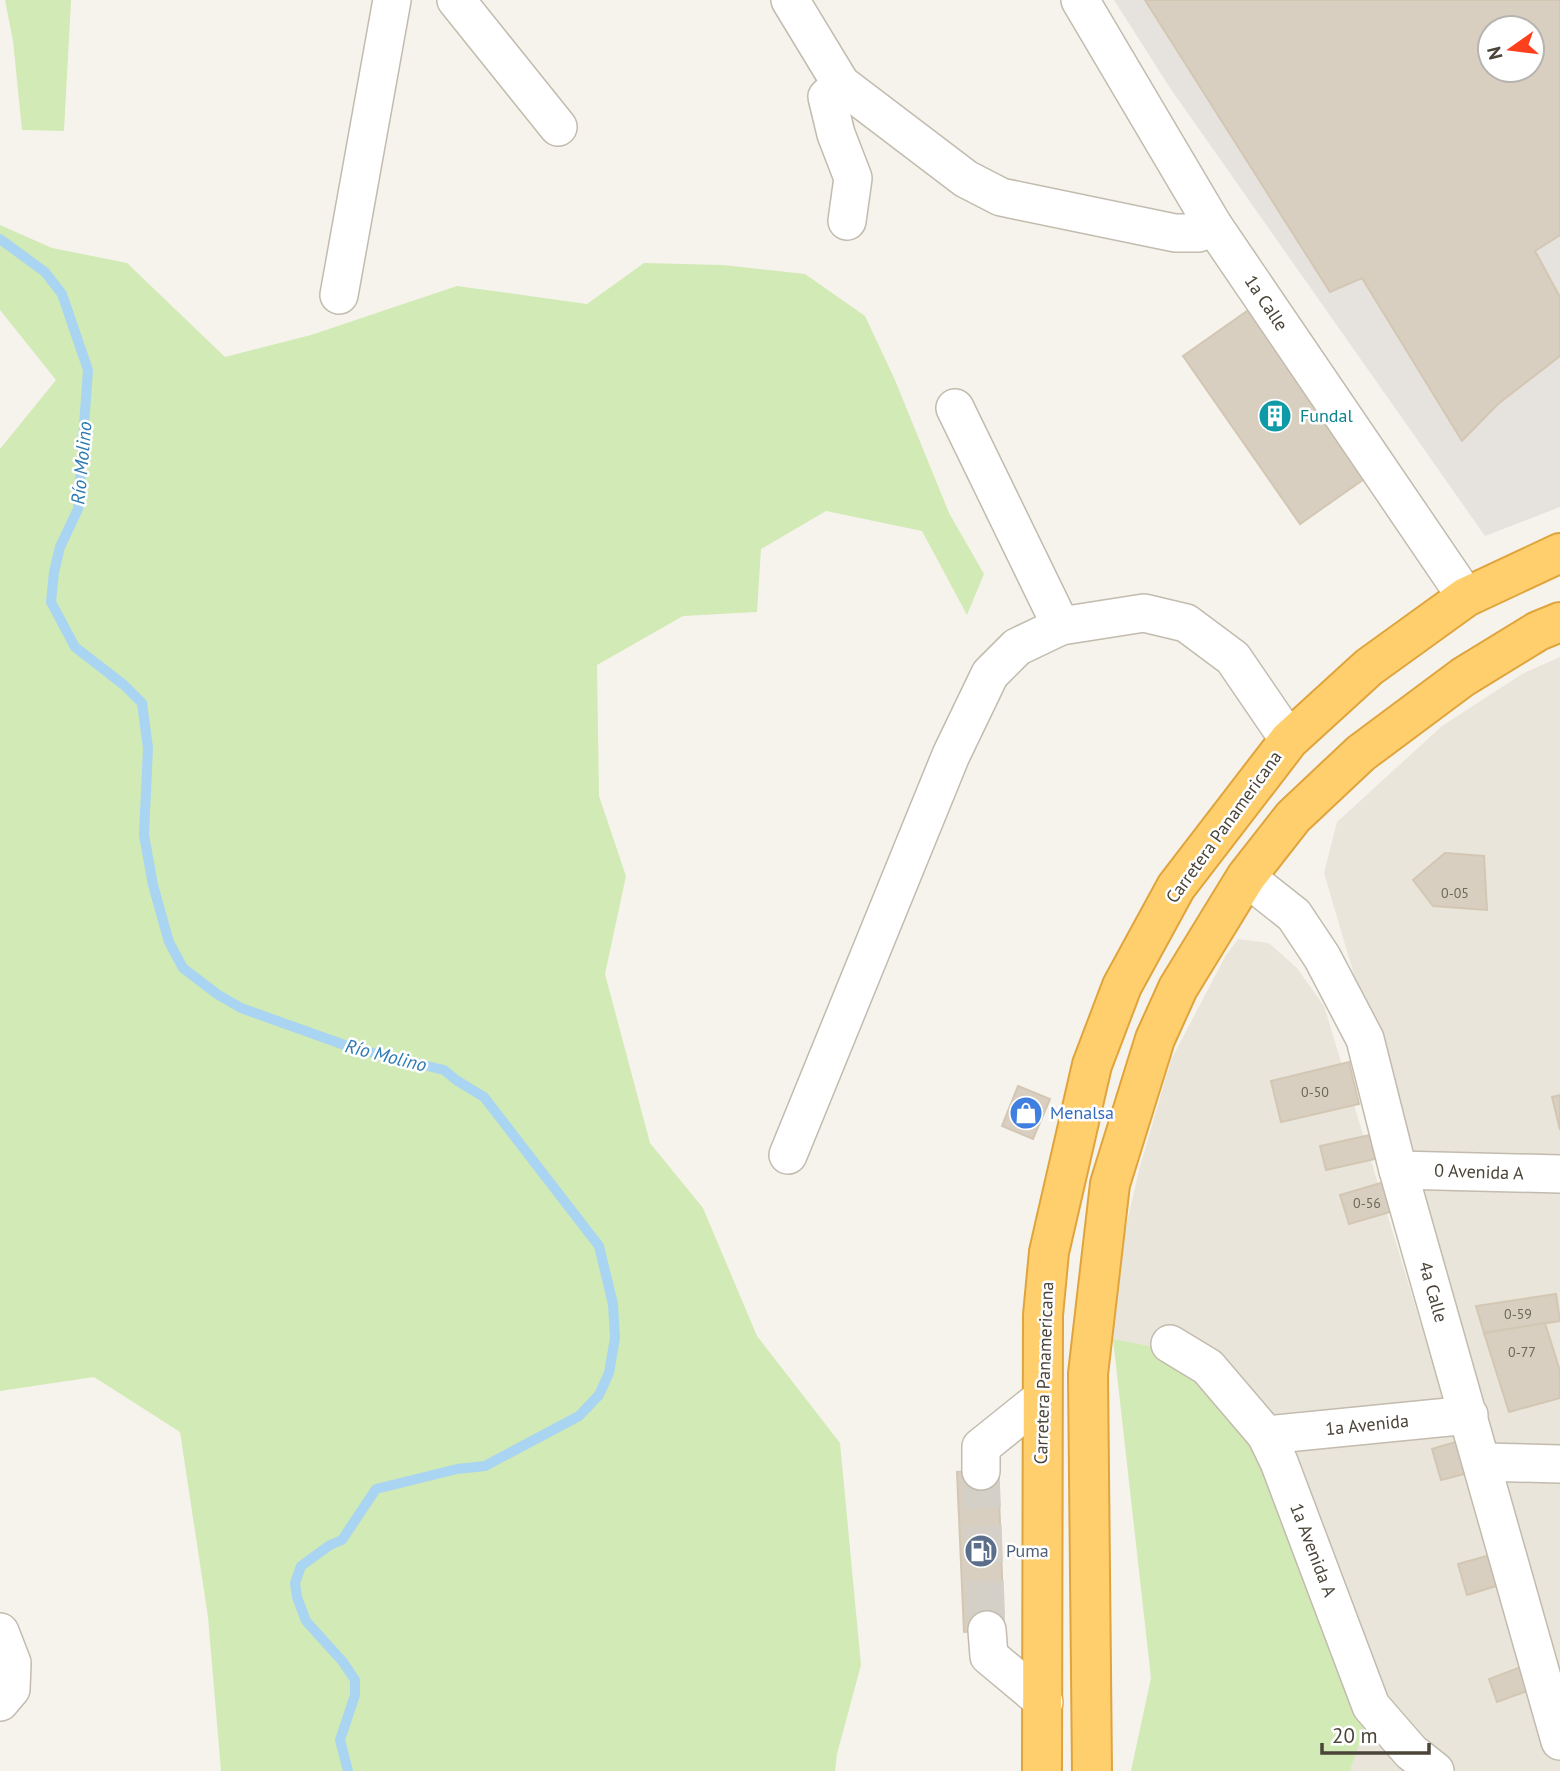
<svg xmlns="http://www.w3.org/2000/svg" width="1560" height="1771" viewBox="0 0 1560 1771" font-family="'PT Sans',sans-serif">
	<rect width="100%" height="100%" fill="#f6f3ec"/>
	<path fill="#eae5da" d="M 1560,657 L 1560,1771 L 1350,1771 L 1371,1710 L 1189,1353 L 1113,1339 L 1125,1231 L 1139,1170 L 1171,1060 L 1226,955 L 1238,939 L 1269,943 L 1297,968 L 1324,1006 L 1520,1651 L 1550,1641 L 1324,873 L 1337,822 L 1442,726 L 1522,674 Z"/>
	<path fill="#e6e2dd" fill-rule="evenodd" d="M 1114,0 L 1560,0 L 1560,507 L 1485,536 L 1170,88 ZM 1490,28 L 1532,28 L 1532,70 L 1490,70 Z"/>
	<g fill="#d2eab5">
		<path d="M 5,0 L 71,0 L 64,131 L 22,130 L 13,41 Z"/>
		<path d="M 0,225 L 52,248 L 127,263 L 225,357 L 311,335 L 457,286 L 587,304 L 644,263 L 723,265 L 805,274 L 865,316 L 895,380 L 949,513 L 984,574 L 967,615 L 922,531 L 826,511 L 761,549 L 757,612 L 683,616 L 597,665 L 599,796 L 626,876 L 605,974 L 650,1143 L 703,1208 L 757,1336 L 840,1443 L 861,1665 L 837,1754 L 835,1771 L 221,1771 L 208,1617 L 180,1432 L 94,1377 L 0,1391 L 0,449 L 56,380 L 0,310 Z"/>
		<path d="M 1113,1339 L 1189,1353 L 1252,1436 L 1371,1710 L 1350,1771 L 1131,1771 L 1151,1678 Z"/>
	</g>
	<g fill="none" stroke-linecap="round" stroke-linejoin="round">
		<path stroke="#a9d4f2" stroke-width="10" d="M 0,239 L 45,272 L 62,294 L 88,370 L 78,509 L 60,547 L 54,572 L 51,602 L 75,647 L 124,685 L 142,703 L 148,748 L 144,835 L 153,885 L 169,942 L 183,968 L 217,994 L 241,1008 L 353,1048 L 444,1070 L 456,1080 L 484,1097 L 599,1246 L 613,1304 L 615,1338 L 609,1373 L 599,1395 L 579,1416 L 485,1466 L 457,1469 L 376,1489 L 342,1540 L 330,1545 L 301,1566 L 295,1583 L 297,1597 L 306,1621 L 343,1662 L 355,1680 L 355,1695 L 340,1740 L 348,1771"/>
	</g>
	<g fill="#d8cfc1" stroke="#d3c7b4" stroke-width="2" fill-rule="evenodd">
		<path d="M 1145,0 L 1560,0 L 1560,235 L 1535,251 L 1560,297 L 1560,356 L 1498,404 L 1462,441 L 1362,278 L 1330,292 ZM 1490,28 L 1532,28 L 1532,70 L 1490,70 Z"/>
		<path d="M 1250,309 L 1367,477 L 1300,524 L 1183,356 Z"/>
		<path d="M 1445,853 L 1484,856 L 1487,910 L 1433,906 L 1413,880 Z"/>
		<path d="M 1349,1062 L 1359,1104 L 1281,1122 L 1271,1081 Z"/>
		<path d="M 1018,1086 L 1050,1099 L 1033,1139 L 1002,1126 Z"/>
		<path d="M 1560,1095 L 1560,1130 L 1552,1097 Z"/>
		<path d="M 1370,1135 L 1375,1159 L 1326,1170 L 1320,1146 Z"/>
		<path d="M 1384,1182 L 1393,1211 L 1349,1224 L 1340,1195 Z"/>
		<path d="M 1556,1294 L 1560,1321 L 1484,1333 L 1476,1306 Z"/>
		<path d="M 1545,1323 L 1560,1371 L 1560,1398 L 1509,1412 L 1484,1333 Z"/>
		<path d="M 1459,1441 L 1468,1473 L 1441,1480 L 1432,1449 Z"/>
		<path d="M 998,1470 L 1004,1630 L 964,1632 L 957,1472 Z"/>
		<path d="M 1494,1554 L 1503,1584 L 1467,1595 L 1458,1564 Z"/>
		<path d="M 1526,1665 L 1535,1688 L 1497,1702 L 1489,1679 Z"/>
	</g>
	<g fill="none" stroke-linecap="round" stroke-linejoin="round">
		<path stroke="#d4d0c8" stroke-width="37" stroke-dasharray="37 18" stroke-linecap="butt" d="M 981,1471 L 987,1630"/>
		<defs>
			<g id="minor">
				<path d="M 456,0 L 558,127"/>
				<path d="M 790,0 L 841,84 L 966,179 L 1001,197 L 1175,233 L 1199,233 L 1213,225"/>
				<path d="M 1080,0 L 1213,225 L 1466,597"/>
				<path d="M 841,84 L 827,97 L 836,134 L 853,178 L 847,221"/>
				<path d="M 339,295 L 392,0"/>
				<path d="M 955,408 L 1061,626"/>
				<path d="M 1246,877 L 1294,915 L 1322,957 L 1365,1039 L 1398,1170 L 1560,1741"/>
				<path d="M 788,1155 L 951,755 L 990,674 L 1017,647 L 1061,626 L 1144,613 L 1186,623 L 1233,658 L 1289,740"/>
				<path d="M 1398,1170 L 1560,1174"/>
				<path d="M 1170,1344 L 1208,1367 L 1266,1435 L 1279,1462 L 1371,1706 L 1411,1752 L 1435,1771"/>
				<path d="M 1266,1435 L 1469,1415"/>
				<path d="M 1482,1462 L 1560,1464"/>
				<path d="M 981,1471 L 981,1447 L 1042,1398"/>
				<path d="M 987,1630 L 989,1656 L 1044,1702"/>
				<path d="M 0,1632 L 12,1663 L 11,1689 L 0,1702"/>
			</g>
			<g id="highway">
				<path d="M 1042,1771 L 1043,1315 L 1049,1252 L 1092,1065 L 1122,986 L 1176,887 L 1289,740 L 1369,667 L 1466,597 L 1560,553"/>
				<path d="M 1092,1771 L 1088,1374 L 1110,1184 L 1155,1039 L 1178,988 L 1246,877 L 1293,817 L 1361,753 L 1463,677 L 1538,631 L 1560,622"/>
			</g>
		</defs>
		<use href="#minor" stroke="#c2bbae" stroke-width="40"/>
		<use href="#highway" stroke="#e0a43c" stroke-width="42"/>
		<use href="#minor" stroke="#fff" stroke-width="37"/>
		<use href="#highway" stroke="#ffcf6e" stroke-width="38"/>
	</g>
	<defs>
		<symbol id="building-disc" viewBox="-11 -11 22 22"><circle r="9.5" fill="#0f9aa8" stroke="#fff"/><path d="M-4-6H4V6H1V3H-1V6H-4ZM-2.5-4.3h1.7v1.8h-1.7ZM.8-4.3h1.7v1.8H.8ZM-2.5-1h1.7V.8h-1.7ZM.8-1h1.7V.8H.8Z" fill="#fff"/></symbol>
		<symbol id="shop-disc" viewBox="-11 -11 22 22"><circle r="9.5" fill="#3f7fe0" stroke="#fff"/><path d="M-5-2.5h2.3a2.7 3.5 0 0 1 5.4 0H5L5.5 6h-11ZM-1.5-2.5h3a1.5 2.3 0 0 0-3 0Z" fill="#fff"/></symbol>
		<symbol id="fuel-disc" viewBox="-11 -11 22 22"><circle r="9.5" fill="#5c6f8a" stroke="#fff"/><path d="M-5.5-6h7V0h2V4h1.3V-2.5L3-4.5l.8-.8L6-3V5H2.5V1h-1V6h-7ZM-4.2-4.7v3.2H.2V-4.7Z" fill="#fff"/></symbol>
	</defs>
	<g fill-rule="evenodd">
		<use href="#building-disc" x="1256" y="397" width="38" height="38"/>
		<use href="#shop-disc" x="1007" y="1094" width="38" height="38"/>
		<use href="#fuel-disc" x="962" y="1532" width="38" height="38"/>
	</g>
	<g text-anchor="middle" stroke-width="5" stroke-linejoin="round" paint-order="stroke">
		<g font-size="14" fill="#6e675b">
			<text x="1455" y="898">0-05</text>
			<text x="1315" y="1097">0-50</text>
			<text x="1367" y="1208">0-56</text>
			<text x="1518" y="1319">0-59</text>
			<text x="1522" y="1357">0-77</text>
		</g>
		<g font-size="18" fill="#4b4439" stroke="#fff">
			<text transform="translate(1266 303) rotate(56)" y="6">1a Calle</text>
			<text transform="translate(1224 827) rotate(-54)" y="6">Carretera Panamericana</text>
			<text transform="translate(1479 1172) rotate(2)" y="6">0 Avenida A</text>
			<text transform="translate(1433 1292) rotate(74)" y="6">4a Calle</text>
			<text transform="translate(1044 1373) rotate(-88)" y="6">Carretera Panamericana</text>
			<text transform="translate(1367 1425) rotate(-6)" y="6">1a Avenida</text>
			<text transform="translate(1313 1550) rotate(69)" y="6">1a Avenida A</text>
		</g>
		<g font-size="18" fill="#0d838f" stroke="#fff" text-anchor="start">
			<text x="1300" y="422">Fundal</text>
		</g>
		<g font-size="18" fill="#366cbe" stroke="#fff" text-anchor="start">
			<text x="1050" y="1119">Menalsa</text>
		</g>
		<g font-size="18" fill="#4e5e75" stroke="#fff" text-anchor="start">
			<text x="1006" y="1557">Puma</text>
		</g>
		<g font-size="19" font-style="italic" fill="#2e7ab2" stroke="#fff">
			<text transform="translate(81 463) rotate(-85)" y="7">Río Molino</text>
			<text transform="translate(386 1055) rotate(14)" y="7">Río Molino</text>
		</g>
	</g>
	<g transform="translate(1511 49) rotate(256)"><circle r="33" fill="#ffffff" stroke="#b7b4b0" stroke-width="2"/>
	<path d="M0-5L12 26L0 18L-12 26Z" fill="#fc3f1d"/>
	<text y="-10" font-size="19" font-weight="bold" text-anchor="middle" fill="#4b4439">N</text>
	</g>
	<path d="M1322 1743v10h107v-10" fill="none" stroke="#4b4439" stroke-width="3.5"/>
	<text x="1332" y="1743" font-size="21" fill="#4b4439" stroke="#ffffff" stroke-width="5" paint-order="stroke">20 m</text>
</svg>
